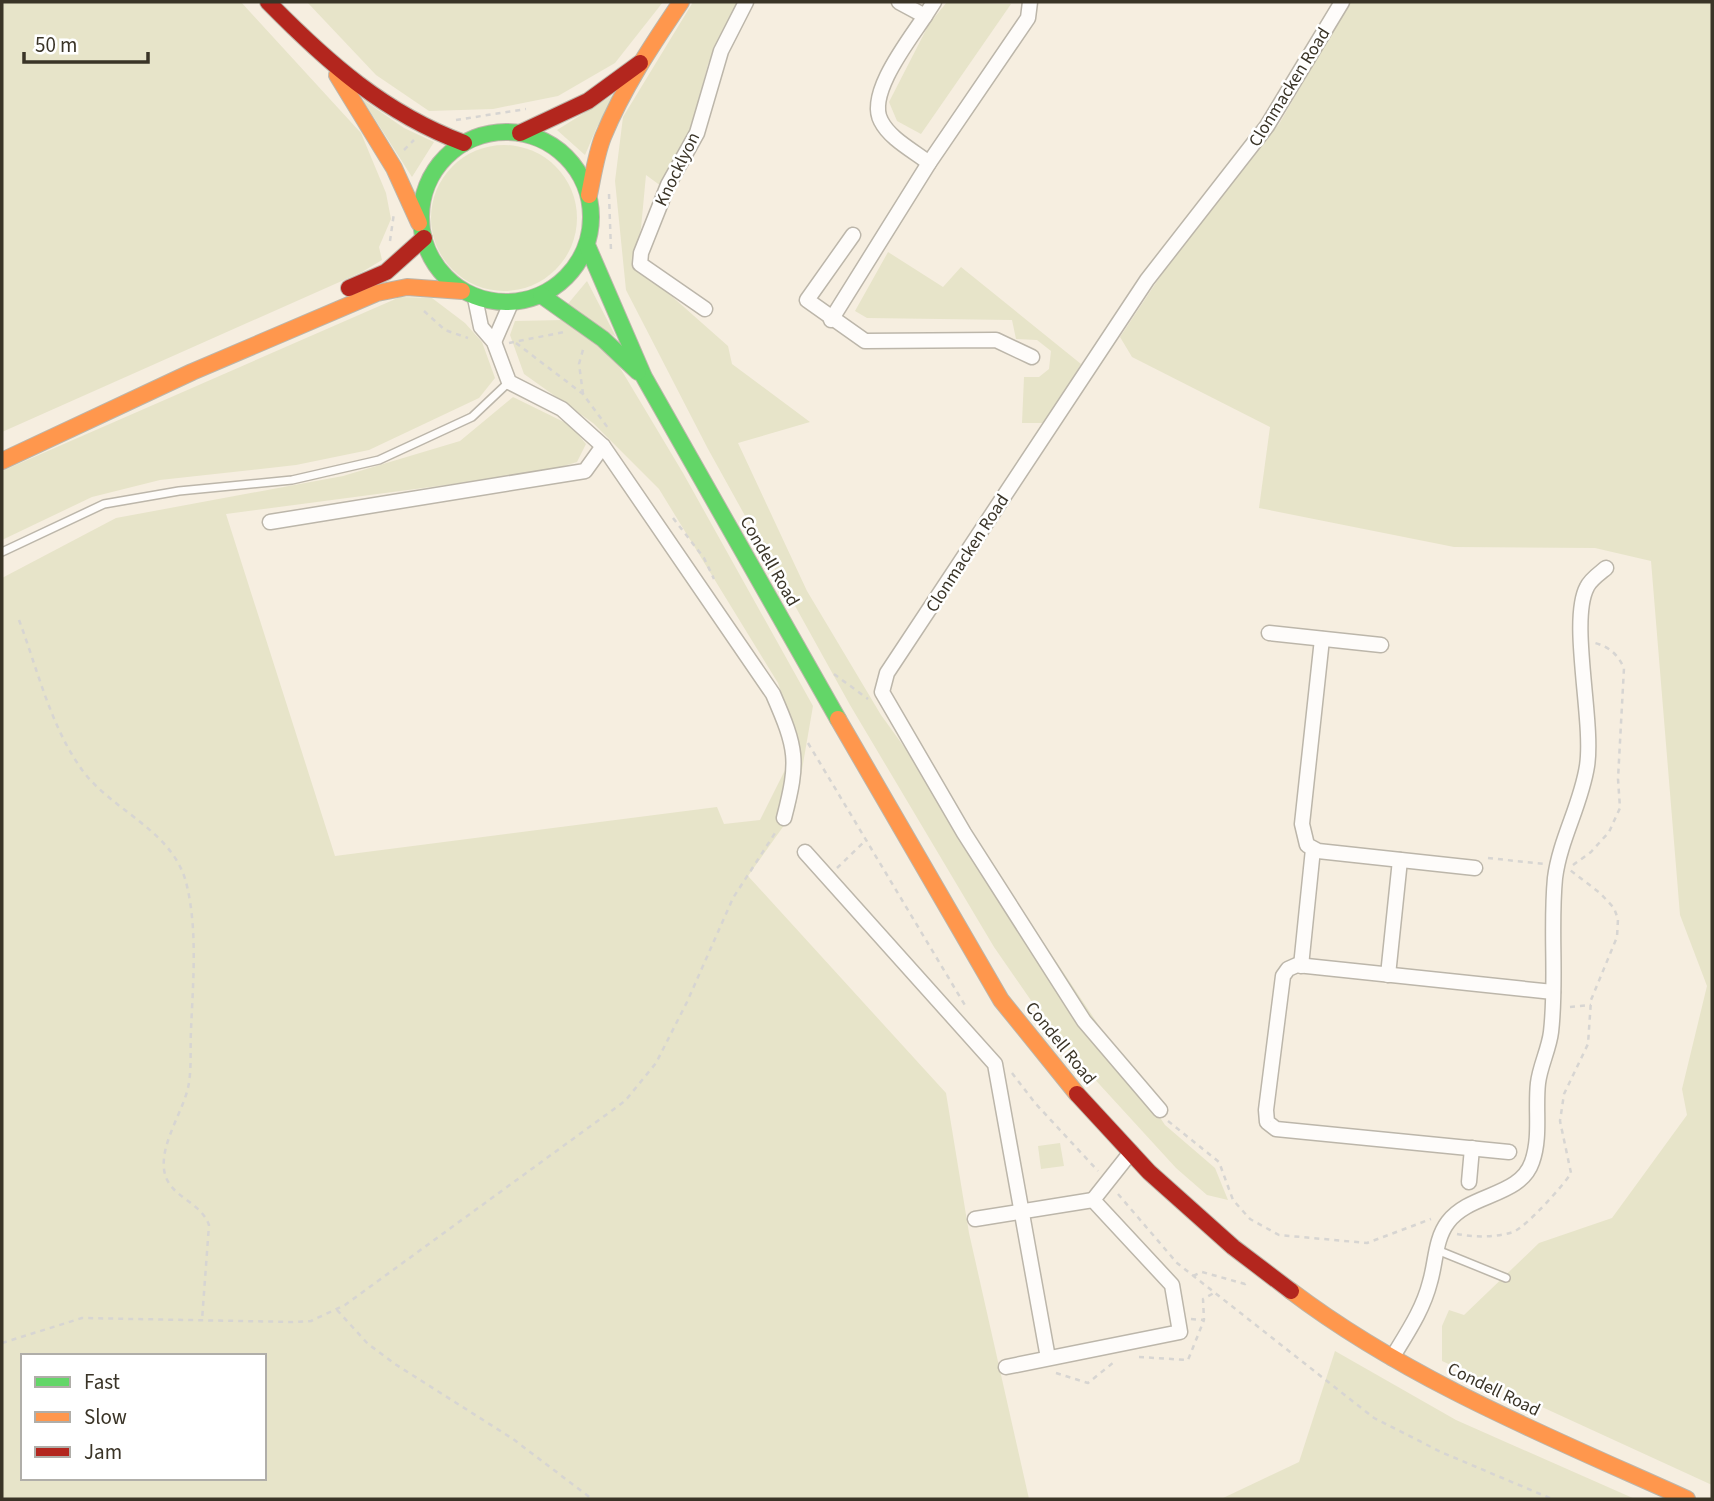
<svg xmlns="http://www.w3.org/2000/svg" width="1714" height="1501" viewBox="0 0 1714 1501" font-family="'Source Sans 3',sans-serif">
	<rect width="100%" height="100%" fill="#f6eee0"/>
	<g fill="#e7e4c9" fill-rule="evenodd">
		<path d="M 2,2 L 241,2 L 361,133 L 386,193 L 391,219 L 379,247 L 382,260 L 362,272 L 2,432 Z"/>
		<path d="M 307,2 L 663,2 L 615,63 L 558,96 L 493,109 L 429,111 L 376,75 Z"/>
		<path d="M 693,2 L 738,2 L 708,64 L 691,130 L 661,186 L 646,175 L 641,228 L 633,262 L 728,346 L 732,364 L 810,422 L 738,443 L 807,591 L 881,715 L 1018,904 L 1165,1125 L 1215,1168 L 1228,1200 L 1207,1195 L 1176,1168 L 1057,1038 L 994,947 L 850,705 L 708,449 L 626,290 L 615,181 L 623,117 Z"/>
		<path d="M 947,2 L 1011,4 L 921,134 L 897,121 L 889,102 L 929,24 Z"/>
		<path d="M 1350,2 L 1712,2 L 1712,1485 L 1442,1361 L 1442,1326 L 1449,1310 L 1464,1315 L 1539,1243 L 1612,1218 L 1687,1115 L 1682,1089 L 1707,986 L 1680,915 L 1651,561 L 1595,548 L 1454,547 L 1259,508 L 1270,427 L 1132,357 L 1120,337 L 1187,236 L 1279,124 Z"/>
		<path d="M 621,90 L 597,127 L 585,155 L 557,130 Z"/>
		<path d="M 362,99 L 404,128 L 434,142 L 412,177 Z"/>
		<circle cx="504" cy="218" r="73"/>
		<path d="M 888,252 L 943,287 L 961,267 L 1081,364 L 1046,423 L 1022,423 L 1024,377 L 1039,377 L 1049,369 L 1051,351 L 1037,340 L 1016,339 L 1012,320 L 867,318 L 855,311 Z"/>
		<path d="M 587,281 L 616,337 L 567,305 Z"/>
		<path d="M 400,297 L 432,298 L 465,323 L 482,342 L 495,378 L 479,398 L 369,450 L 296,465 L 160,480 L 92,497 L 2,540 L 2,471 Z"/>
		<path d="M 563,320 L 607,346 L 683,473 L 813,706 L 795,810 L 748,876 L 946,1093 L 969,1233 L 1029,1499 L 2,1499 L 2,578 L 116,518 L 343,476 L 460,441 L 513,397 L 570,425 L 586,444 L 577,462 L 544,472 L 226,514 L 335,856 L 717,807 L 724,824 L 760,820 L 798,744 L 778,683 L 659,489 L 593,423 L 524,374 L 510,335 L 515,321 ZM 23,1356 L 264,1356 L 264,1478 L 23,1478 Z"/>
		<path d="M 1060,1143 L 1064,1166 L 1041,1169 L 1038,1146 Z"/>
		<path d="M 1335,1351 L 1456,1420 L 1635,1499 L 1221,1499 L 1299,1462 Z"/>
	</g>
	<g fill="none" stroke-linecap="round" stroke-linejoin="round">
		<defs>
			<g id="lane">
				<path d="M 2,552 L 104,504 L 179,491 L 292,480 L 379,460 L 472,417 L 509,382"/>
				<path d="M 1437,1250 L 1506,1278"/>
			</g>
			<g id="street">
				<path d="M 899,2 L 925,16 L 934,2"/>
				<path d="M 925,16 C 910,39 866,94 881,121 C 890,139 914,151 929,163"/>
				<path d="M 853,235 L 807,300 L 865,341 L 996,340 L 1032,357"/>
				<path d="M 475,298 L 481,327 L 494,342 L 509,382 L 562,409 L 603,446 L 773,694 C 797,749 799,760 784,818"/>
				<path d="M 705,309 L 640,264 L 641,253 L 668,185 L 697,133 L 721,51 L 746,2"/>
				<path d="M 831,320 L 929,163 L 1028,18 L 1030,2"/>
				<path d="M 494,342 L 511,303"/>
				<path d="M 270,522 L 585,471 L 603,446"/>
				<path d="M 1269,633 L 1381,645"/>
				<path d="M 1322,639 L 1302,824 L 1307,845 L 1318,851 L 1475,868"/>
				<path d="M 805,852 L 995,1064 L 1048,1358"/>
				<path d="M 1301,966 L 1313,849"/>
				<path d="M 1388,975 L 1400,860"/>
				<path d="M 1160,1110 L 1084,1021 L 964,833 L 882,692 L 887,673 L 1147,280 L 1267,126 L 1342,2"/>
				<path d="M 1509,1152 L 1276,1129 L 1267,1122 L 1266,1110 L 1283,976 L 1288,969 L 1297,965 L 1553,992"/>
				<path d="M 1469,1182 L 1472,1148"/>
				<path d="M 1093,1200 L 1131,1152"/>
				<path d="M 975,1219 L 1093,1200 L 1172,1285 L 1180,1332 L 1006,1367"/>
				<path d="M 1392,1358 C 1407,1333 1423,1310 1430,1282 C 1436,1262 1435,1239 1448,1222 C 1470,1193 1520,1197 1532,1162 C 1541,1137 1535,1109 1538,1083 C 1540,1066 1549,1049 1551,1032 C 1557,981 1550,929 1555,878 C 1560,839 1581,805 1587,766 C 1594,721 1569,621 1587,587 C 1590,580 1600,573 1606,568"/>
			</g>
			<g id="fast">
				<circle cx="506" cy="217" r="85"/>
				<path d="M 587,245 L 644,377 L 838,719"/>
				<path d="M 541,295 L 603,339 L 638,372"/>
			</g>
			<g id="slow">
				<path d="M 337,75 L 394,168 L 419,223"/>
				<path d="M 589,195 C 593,176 596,155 603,137 C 623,88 652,45 681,2"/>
				<path d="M 2,461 L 192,372 L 377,293 L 407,287 L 462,291"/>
				<path d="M 838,719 L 1001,1000 L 1077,1094"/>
				<path d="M 1291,1291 C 1410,1381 1552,1438 1687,1499"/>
			</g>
			<g id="jam">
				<path d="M 268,2 C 327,62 384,113 464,143"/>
				<path d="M 520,133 L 588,101 L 640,63"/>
				<path d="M 349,288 L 386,272 L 424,238"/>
				<path d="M 1077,1094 L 1149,1172 L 1233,1247 L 1291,1291"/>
			</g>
		</defs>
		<use href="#lane" stroke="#bcb6aa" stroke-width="10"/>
		<use href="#street" stroke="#bcb6aa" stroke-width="17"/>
		<use href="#fast" stroke="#bcb6aa" stroke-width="18"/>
		<use href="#slow" stroke="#bcb6aa" stroke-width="18"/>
		<use href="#jam" stroke="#bcb6aa" stroke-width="18"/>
		<g stroke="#d7d5d2" stroke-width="2.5" stroke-dasharray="5 5" stroke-linecap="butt">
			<path d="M 456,120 L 526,109"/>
			<path d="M 404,150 L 414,140"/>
			<path d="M 609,194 L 611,251"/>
			<path d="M 390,241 L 394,213"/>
			<path d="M 424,311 L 445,330 L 468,338"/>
			<path d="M 509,343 L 564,332"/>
			<path d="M 516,343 L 583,394 L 608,428"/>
			<path d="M 583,394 L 579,364 L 584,346"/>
			<path d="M 673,518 L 704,558 L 714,579"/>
			<path d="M 19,620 C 37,668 50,724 80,767 C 109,810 171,828 186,882 C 198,929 193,982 191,1030 C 190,1049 192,1069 188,1088 C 182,1113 161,1143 164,1169 C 167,1197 200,1200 209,1225 L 202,1320"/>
			<path d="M 834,674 L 868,699"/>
			<path d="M 808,743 L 966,1007"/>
			<path d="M 1488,858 L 1544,864"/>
			<path d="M 1573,865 L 1591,852 L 1609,832 L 1620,808 L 1618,779 L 1624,668 C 1618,655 1610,647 1595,643"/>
			<path d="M 837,868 L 865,841"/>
			<path d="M 1570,1007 L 1591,1005"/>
			<path d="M 1012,1073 L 1035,1103 L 1098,1171"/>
			<path d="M 1168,1121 L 1219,1162 L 1233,1200 L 1250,1219 L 1279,1235 L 1367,1243 L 1431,1219"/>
			<path d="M 1118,1194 L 1177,1263 L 1374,1418 L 1441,1452 L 1552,1499"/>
			<path d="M 1457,1234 C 1475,1237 1495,1238 1513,1232 C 1525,1228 1564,1185 1571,1173 L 1560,1121 L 1564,1094 L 1588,1044 L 1591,1000 L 1617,937 L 1618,919 L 1614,908 L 1600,893 L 1570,870"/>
			<path d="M 1193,1276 L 1202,1272 L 1245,1284 L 1248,1280"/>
			<path d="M 337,1310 L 368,1344 L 395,1364 L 513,1439 L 592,1499"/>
			<path d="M 1191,1319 L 1204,1320 L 1203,1299 L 1214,1293"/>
			<path d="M 2,1343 L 82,1318 L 293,1322 L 311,1321 L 345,1305 L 625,1101 L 656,1063 L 687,1002 L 733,898 L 777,830"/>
			<path d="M 1139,1357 L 1188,1360 L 1204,1320"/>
			<path d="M 1056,1373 L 1088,1383 L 1114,1362"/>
		</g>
		<use href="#lane" stroke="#fefcfa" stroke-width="7"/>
		<use href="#street" stroke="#fefcfa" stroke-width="14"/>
		<use href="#fast" stroke="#63d668" stroke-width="16"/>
		<use href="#slow" stroke="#ff974d" stroke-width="16"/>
		<use href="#jam" stroke="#b3261e" stroke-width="16"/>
	</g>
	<g text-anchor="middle" stroke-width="5" stroke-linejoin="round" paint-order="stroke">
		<g font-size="18" fill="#3a3427" stroke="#fff">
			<text transform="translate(1289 87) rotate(-58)" y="6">Clonmacken Road</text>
			<text transform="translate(677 169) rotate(-64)" y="6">Knocklyon</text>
			<text transform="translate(967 553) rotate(-57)" y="6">Clonmacken Road</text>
			<text transform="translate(770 561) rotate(60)" y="6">Condell Road</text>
			<text transform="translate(1061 1043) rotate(51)" y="6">Condell Road</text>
			<text transform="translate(1494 1389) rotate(26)" y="6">Condell Road</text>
		</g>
	</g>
	<rect width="1714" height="1501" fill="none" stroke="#3a3427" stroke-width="7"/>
	<rect x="21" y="1354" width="245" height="126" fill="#ffffff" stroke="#b0aea9" stroke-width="2"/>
	<rect x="35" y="1377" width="35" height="10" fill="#63d668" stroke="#b0aea9" stroke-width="2"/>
	<text x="84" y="1389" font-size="21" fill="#3a3427">Fast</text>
	<rect x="35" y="1412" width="35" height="10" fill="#ff974d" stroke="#b0aea9" stroke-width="2"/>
	<text x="84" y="1424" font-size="21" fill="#3a3427">Slow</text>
	<rect x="35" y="1447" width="35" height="10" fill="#b3261e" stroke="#b0aea9" stroke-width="2"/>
	<text x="84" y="1459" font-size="21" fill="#3a3427">Jam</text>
	<path d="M24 52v10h124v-10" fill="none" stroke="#3a3427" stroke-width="3.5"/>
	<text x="35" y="52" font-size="21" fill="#3a3427" stroke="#ffffff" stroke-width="5" paint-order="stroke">50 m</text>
</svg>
